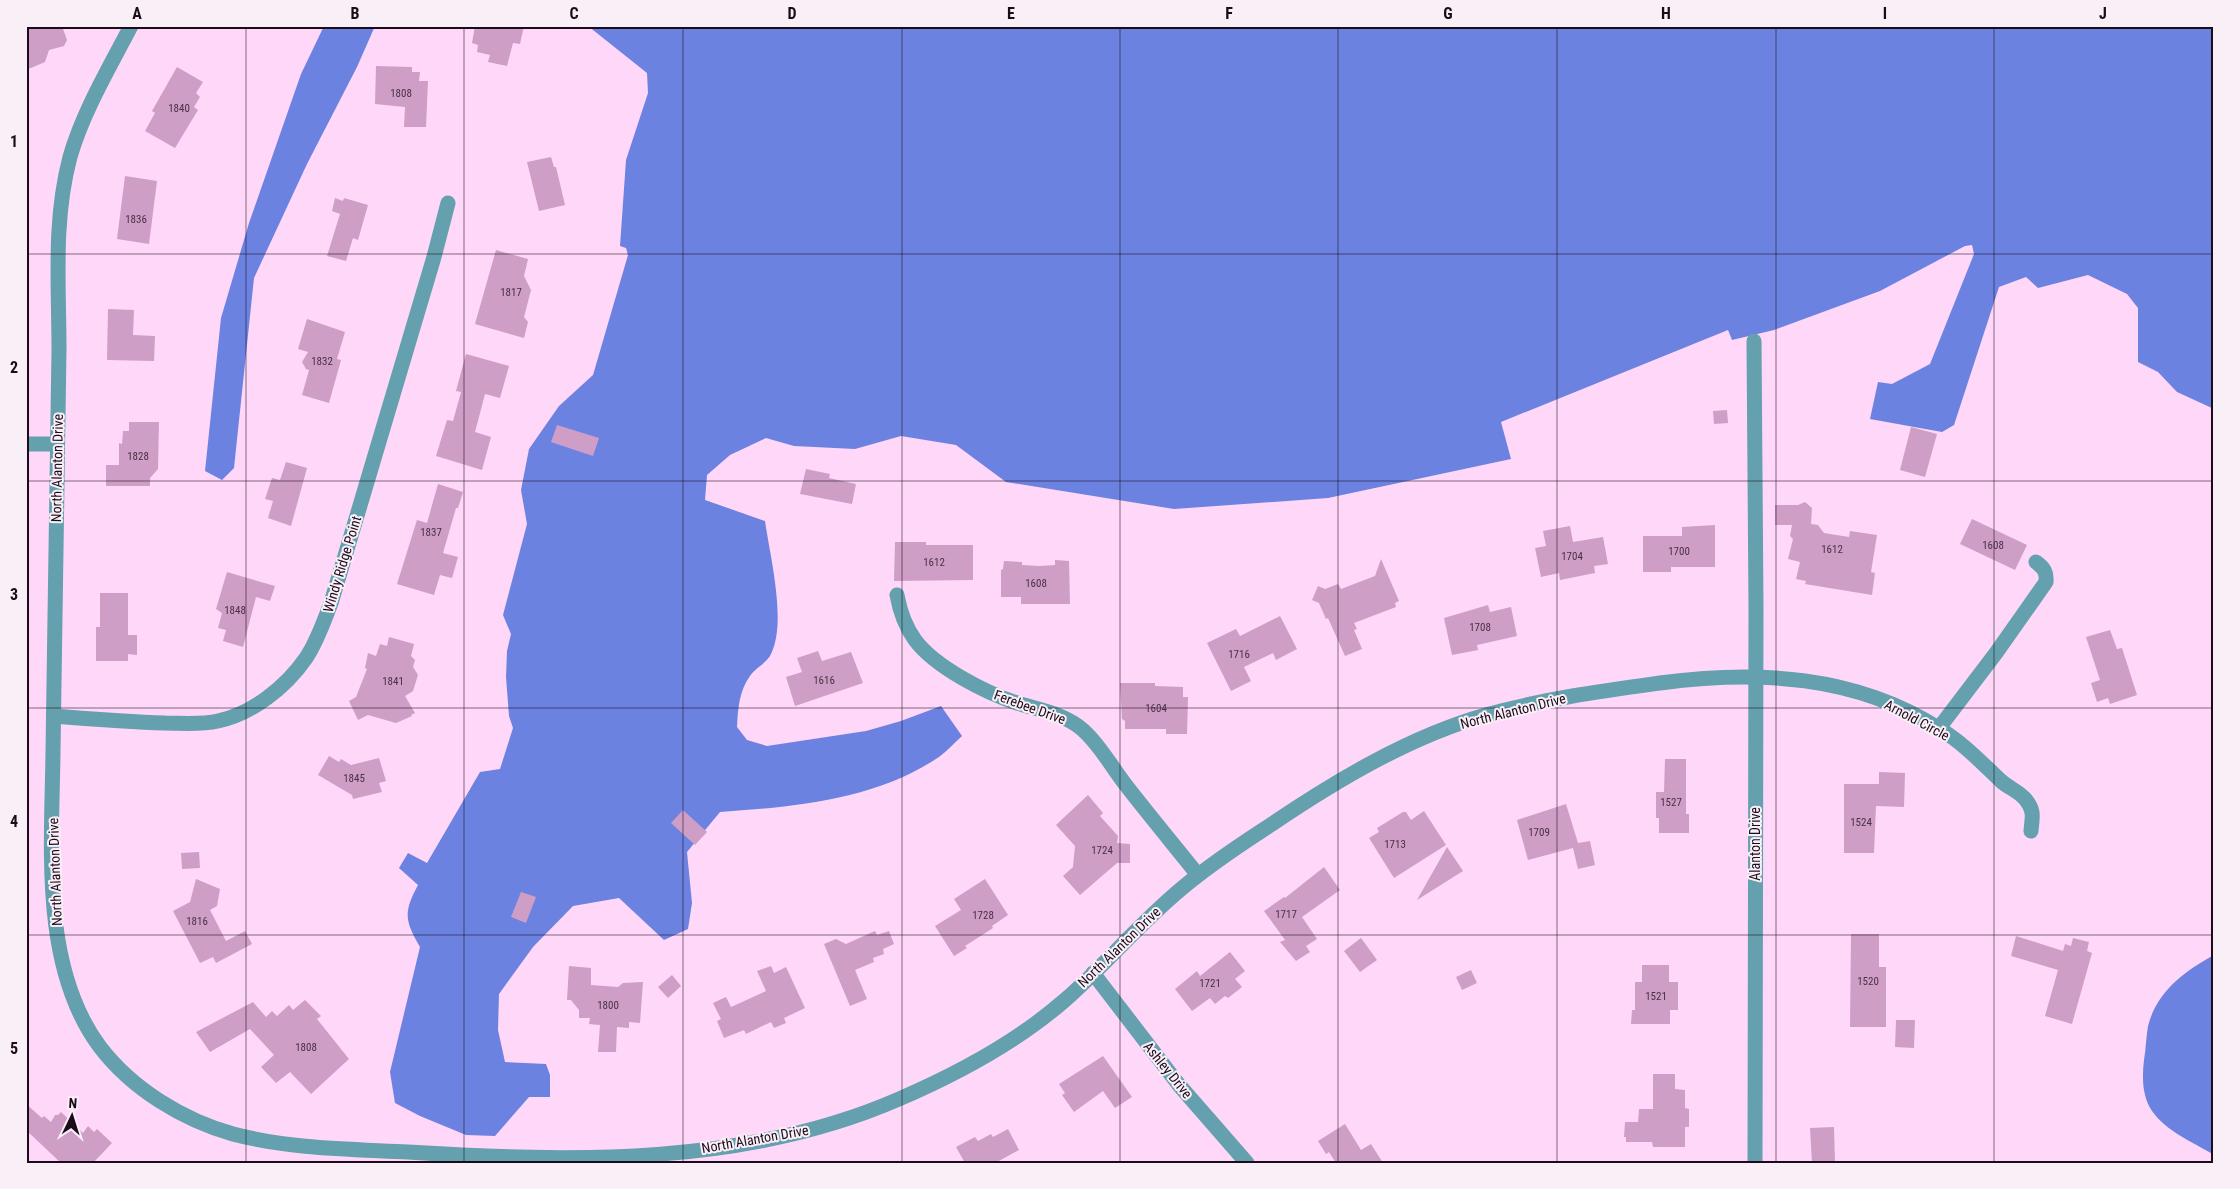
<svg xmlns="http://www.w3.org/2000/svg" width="2240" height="1189" viewBox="0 0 2240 1189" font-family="'Roboto Condensed',sans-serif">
	<rect width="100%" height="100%" fill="#ffd7f8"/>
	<g fill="#6c82e1">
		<path d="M 324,26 L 375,26 L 357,67 L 307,164 L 254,278 L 234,468 L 222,480 L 205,471 L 221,318 L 249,223 L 301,74 Z"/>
		<path d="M 588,26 L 2214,26 L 2214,409 L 2177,392 L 2158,372 L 2138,362 L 2138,308 L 2127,294 L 2088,275 L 2038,288 L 2026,277 L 1999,287 L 1954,425 L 1942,432 L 1870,419 L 1878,382 L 1892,384 L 1930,364 L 1974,254 L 1972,245 L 1965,246 L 1880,291 L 1774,330 L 1732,340 L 1728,330 L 1501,422 L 1511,459 L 1328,498 L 1174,509 L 1006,482 L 956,445 L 901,436 L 855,449 L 794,446 L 766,438 L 730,455 L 707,475 L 705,500 L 765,521 C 770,556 787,622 771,654 C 767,663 755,668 750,676 C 739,691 738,709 737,727 L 747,740 L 767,746 L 866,731 L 901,721 L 941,706 L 962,736 C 954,743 947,751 939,757 C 875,800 794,807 720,812 L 687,852 L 692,903 L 688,929 L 664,940 L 619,898 L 573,906 L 533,947 L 499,994 L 498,1030 L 505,1062 L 546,1064 L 550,1075 L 550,1097 L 529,1097 L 495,1136 L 466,1135 L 420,1116 L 395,1103 L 390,1072 L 420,947 C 405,921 403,913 418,885 L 399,868 L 408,853 L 427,863 L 480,772 L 500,769 L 513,728 L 509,716 L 506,677 L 507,651 L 511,634 L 503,615 L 527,524 L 521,490 L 529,449 L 559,406 L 593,375 L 628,255 L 626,248 L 620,246 L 626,160 L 648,93 L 647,73 Z"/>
		<path d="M 2214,955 L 2214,1155 C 2193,1142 2167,1132 2152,1111 C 2142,1096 2142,1077 2144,1060 C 2146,1049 2146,1037 2148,1026 C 2157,991 2185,971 2214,955 Z"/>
	</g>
	<g fill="#ce9ec6">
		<path d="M 26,26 L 62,26 L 67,40 L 64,46 L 49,50 L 45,62 L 26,70 Z"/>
		<path d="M 475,26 L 524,26 L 520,44 L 513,43 L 507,66 L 488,62 L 490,55 L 477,52 L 478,45 L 472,43 Z"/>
		<path d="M 376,66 L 412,67 L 412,72 L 420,72 L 419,81 L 428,81 L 426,127 L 404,127 L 405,107 L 375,104 Z"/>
		<path d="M 177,67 L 203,82 L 196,93 L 200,97 L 194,107 L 198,110 L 175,148 L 145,131 L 155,113 L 152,111 Z"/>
		<path d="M 551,157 L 554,167 L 556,167 L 565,205 L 539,211 L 527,162 Z"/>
		<path d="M 125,176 L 157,181 L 149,244 L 117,239 Z"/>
		<path d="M 335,198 L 343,201 L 344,198 L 368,205 L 358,240 L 353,238 L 346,261 L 327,256 L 340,214 L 332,211 Z"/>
		<path d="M 496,250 L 528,259 L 524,276 L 531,290 L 524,317 L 528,322 L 524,338 L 475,324 Z"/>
		<path d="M 108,309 L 134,310 L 133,335 L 155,336 L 154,361 L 107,360 Z"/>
		<path d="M 307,319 L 345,332 L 337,359 L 341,360 L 329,403 L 302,395 L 309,370 L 306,369 L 302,362 L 308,352 L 298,349 Z"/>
		<path d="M 466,354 L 509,366 L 500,398 L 485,394 L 475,432 L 491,437 L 482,470 L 436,456 L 447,420 L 453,421 L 461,392 L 456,391 Z"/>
		<path d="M 1727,410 L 1728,423 L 1714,424 L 1713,411 Z"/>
		<path d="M 129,422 L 159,422 L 158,469 L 150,478 L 150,486 L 106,486 L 106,465 L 119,465 L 119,443 L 122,444 L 123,431 L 129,431 Z"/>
		<path d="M 557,425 L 599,438 L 593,456 L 551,442 Z"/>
		<path d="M 1911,427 L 1937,434 L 1925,477 L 1900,470 Z"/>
		<path d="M 286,462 L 307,468 L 291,526 L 268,518 L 273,501 L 265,499 L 272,478 L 280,480 Z"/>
		<path d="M 806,469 L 830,474 L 829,478 L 856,484 L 852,504 L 800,494 Z"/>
		<path d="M 438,484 L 463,492 L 458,508 L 456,508 L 443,553 L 458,557 L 452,578 L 440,575 L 434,595 L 397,584 L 417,520 L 427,523 Z"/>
		<path d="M 1805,502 L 1812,508 L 1811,524 L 1818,525 L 1824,533 L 1849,537 L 1850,531 L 1877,535 L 1871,572 L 1875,573 L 1872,595 L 1805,584 L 1806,581 L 1796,579 L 1800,562 L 1788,559 L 1793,539 L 1790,536 L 1792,525 L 1775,525 L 1775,505 L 1798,505 Z"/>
		<path d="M 1972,519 L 2027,545 L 2015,570 L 1960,544 Z"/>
		<path d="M 1715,525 L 1715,567 L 1671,567 L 1671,572 L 1643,572 L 1643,536 L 1682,536 L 1682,527 Z"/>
		<path d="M 1570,526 L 1573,542 L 1603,537 L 1608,564 L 1594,566 L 1595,573 L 1560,580 L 1559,573 L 1541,577 L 1535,548 L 1546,546 L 1543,531 Z"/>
		<path d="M 895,542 L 926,542 L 926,545 L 973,545 L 973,580 L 894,581 Z"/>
		<path d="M 1381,559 L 1399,601 L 1395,603 L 1396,607 L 1354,623 L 1357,629 L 1354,630 L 1362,649 L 1345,656 L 1328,618 L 1326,619 L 1319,603 L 1312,600 L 1318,586 L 1325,589 L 1338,584 L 1341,589 L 1375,576 Z"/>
		<path d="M 1055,560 L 1069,561 L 1070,604 L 1021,604 L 1021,597 L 1001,597 L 1001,570 L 1003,569 L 1004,561 L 1022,562 L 1022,565 L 1039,566 L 1055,565 Z"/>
		<path d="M 227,572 L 275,586 L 270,601 L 256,597 L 243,647 L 223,641 L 226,630 L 218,628 L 222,613 L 216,609 Z"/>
		<path d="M 100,593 L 128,593 L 128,635 L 137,635 L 137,655 L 128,654 L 128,661 L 96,661 L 96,627 L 100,627 Z"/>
		<path d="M 1488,605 L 1490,612 L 1511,607 L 1517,636 L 1477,645 L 1478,650 L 1452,655 L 1444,618 Z"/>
		<path d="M 1280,616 L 1297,649 L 1276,660 L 1273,653 L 1244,667 L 1251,681 L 1231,691 L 1207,643 L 1236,629 L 1240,636 Z"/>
		<path d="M 2110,630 L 2117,649 L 2122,648 L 2137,695 L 2110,704 L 2108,698 L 2097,702 L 2091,683 L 2100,680 L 2086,637 Z"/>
		<path d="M 389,637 L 414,644 L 411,656 L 415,660 L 413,667 L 418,675 L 413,691 L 405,696 L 415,713 L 411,715 L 412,716 L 396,723 L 368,715 L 358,720 L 349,701 L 356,697 L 367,669 L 365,668 L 368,653 L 376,656 L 380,644 L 387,646 Z"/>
		<path d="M 818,651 L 822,661 L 851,652 L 863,683 L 795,706 L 786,677 L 802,672 L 797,658 Z"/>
		<path d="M 1120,683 L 1155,683 L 1155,686 L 1183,687 L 1183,697 L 1188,697 L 1187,734 L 1166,734 L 1166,729 L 1125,729 L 1125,721 L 1122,719 Z"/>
		<path d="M 329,756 L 339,762 L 341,759 L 351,765 L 379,758 L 386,781 L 379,783 L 382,792 L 353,799 L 352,795 L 318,775 Z"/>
		<path d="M 1665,759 L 1686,759 L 1686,814 L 1689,814 L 1689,833 L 1659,833 L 1659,818 L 1656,818 L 1656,792 L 1664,792 Z"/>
		<path d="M 1879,772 L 1905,773 L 1904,807 L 1876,806 L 1874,853 L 1844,853 L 1844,784 L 1879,784 Z"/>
		<path d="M 1088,795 L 1103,813 L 1100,816 L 1118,836 L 1117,843 L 1130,844 L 1130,863 L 1117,863 L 1080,895 L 1063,876 L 1073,867 L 1075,846 L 1056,825 Z"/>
		<path d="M 1566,804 L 1578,843 L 1590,841 L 1595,865 L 1578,869 L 1573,848 L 1528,860 L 1517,820 Z"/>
		<path d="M 683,810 L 707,832 L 695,845 L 671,823 Z"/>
		<path d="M 1424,811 L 1446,845 L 1394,878 L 1369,838 L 1379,832 L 1377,828 L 1403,812 L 1406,812 L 1411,820 Z"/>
		<path d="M 1447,847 L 1463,871 L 1417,900 Z"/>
		<path d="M 199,852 L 200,868 L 182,869 L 181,853 Z"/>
		<path d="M 1324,867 L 1340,890 L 1302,917 L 1317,939 L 1306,946 L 1310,952 L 1296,961 L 1280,942 L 1285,940 L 1264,911 L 1284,897 L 1285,898 Z"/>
		<path d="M 196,879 L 220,889 L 217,906 L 210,910 L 226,941 L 245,931 L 252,944 L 216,963 L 213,957 L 200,963 L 173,911 L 190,902 Z"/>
		<path d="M 985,879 L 1008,915 L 992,926 L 993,928 L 965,946 L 967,948 L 954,956 L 935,926 L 961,910 L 954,899 Z"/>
		<path d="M 521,892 L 536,897 L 526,923 L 511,917 Z"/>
		<path d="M 875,931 L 877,935 L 889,931 L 894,944 L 883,949 L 884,954 L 873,958 L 874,962 L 855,970 L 867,999 L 850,1006 L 824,944 L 836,939 L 846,944 Z"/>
		<path d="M 1851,934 L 1879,934 L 1879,967 L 1886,967 L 1886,1027 L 1850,1027 Z"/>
		<path d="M 2016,936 L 2063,951 L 2065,944 L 2071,946 L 2073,938 L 2089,942 L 2087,951 L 2092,953 L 2072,1024 L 2045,1016 L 2058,970 L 2011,956 Z"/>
		<path d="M 1361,938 L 1377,960 L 1360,972 L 1344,951 Z"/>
		<path d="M 1230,952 L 1245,971 L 1235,979 L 1242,987 L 1228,998 L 1225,996 L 1215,1004 L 1210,998 L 1192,1011 L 1175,989 L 1197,971 L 1200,976 Z"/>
		<path d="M 1642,965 L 1669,965 L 1669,982 L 1678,982 L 1678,1010 L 1670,1010 L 1670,1024 L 1631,1024 L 1632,1010 L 1635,1010 L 1635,982 L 1642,982 Z"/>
		<path d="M 569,966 L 591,968 L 591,985 L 618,987 L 623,983 L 643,982 L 640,1023 L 629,1022 L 629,1028 L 617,1027 L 616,1052 L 598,1052 L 600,1025 L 589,1024 L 590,1018 L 579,1018 L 579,1010 L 571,1000 L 567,1000 Z"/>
		<path d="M 771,966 L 774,973 L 786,967 L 805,1008 L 784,1018 L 786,1023 L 774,1028 L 771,1022 L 746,1034 L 744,1030 L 724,1038 L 717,1021 L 721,1019 L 713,1003 L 726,997 L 731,1007 L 766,991 L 757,971 Z"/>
		<path d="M 1471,970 L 1477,983 L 1462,990 L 1456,977 Z"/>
		<path d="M 672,975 L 681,986 L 668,998 L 658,987 Z"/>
		<path d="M 305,1000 L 321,1016 L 317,1019 L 349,1059 L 311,1094 L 290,1072 L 276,1083 L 261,1067 L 274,1055 L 250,1029 L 210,1052 L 196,1032 L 253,1002 L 266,1017 L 272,1011 L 277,1016 L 289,1005 L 293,1010 Z"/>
		<path d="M 1896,1020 L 1915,1020 L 1914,1048 L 1895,1047 Z"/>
		<path d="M 1103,1056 L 1132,1097 L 1115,1108 L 1103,1091 L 1074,1112 L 1062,1095 L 1065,1093 L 1059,1084 Z"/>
		<path d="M 1653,1074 L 1675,1074 L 1675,1089 L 1685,1090 L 1685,1108 L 1689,1109 L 1689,1127 L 1685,1127 L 1685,1147 L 1653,1147 L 1652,1142 L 1626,1142 L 1626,1137 L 1624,1137 L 1625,1122 L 1638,1122 L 1639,1109 L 1653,1109 Z"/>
		<path d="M 26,1104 L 42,1118 L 44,1116 L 51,1122 L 55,1115 L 58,1115 L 61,1112 L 83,1133 L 88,1126 L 94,1132 L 97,1129 L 112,1143 L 93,1163 L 61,1163 L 26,1130 Z"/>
		<path d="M 1345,1124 L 1361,1150 L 1371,1144 L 1383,1163 L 1336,1163 L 1329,1152 L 1326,1154 L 1318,1141 Z"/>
		<path d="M 1834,1127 L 1835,1163 L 1812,1163 L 1810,1128 Z"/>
		<path d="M 1008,1129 L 1019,1150 L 995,1163 L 965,1163 L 956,1147 L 975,1137 L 978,1141 L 991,1134 L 993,1137 Z"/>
	</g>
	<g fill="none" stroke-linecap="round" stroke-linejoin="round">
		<g stroke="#64a0ad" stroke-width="15">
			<path d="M 131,26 C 109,68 83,112 70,157 C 53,221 59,285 59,349 C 58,483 56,617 53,751 C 52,846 40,967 100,1047 C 132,1089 183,1120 233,1134 C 290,1149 350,1149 408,1152 C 572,1162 746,1166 899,1099 C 957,1074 1017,1042 1065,1000 C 1105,965 1139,924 1181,889 C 1209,865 1241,844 1272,824 C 1337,780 1411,736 1486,715 C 1543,699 1602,691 1660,683 C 1758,670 1855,675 1940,729 C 1963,743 1981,762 2001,781 C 2009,788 2020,792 2026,800 C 2035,811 2032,818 2031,831"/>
			<path d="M 1754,341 L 1756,607 L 1755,1163"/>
			<path d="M 26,444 L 57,444"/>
			<path d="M 897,595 C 900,612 905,626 915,640 C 935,667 986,693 1017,703 C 1040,710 1065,714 1083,730 C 1100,745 1111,766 1125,784 C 1149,815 1174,845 1198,875"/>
			<path d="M 54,716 C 91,719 128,722 165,723 C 182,723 200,725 218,721 C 252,714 286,687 306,658 C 317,642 324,621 331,603 L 434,257 L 448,203"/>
			<path d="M 1939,728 L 1996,653 L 2046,582 C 2047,572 2044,568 2036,562"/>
			<path d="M 1093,973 L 1179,1085 L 1247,1163"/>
		</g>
	</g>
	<path fill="none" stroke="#1c0b1a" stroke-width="1" stroke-opacity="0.55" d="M 246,26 L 246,1163M 464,26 L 464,1163M 683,26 L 683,1163M 902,26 L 902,1163M 1120,26 L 1120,1163M 1338,26 L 1338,1163M 1557,26 L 1557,1163M 1776,26 L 1776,1163M 1994,26 L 1994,1163M 26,254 L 2214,254M 26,481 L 2214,481M 26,708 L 2214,708M 26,935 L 2214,935"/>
	<g text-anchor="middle" stroke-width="4" stroke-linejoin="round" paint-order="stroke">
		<g font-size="11" fill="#483045">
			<text x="401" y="97">1808</text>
			<text x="179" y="112">1840</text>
			<text x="136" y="223">1836</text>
			<text x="511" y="296">1817</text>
			<text x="322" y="365">1832</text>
			<text x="138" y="460">1828</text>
			<text x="431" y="536">1837</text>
			<text x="1993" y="549">1608</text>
			<text x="1832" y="553">1612</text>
			<text x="1679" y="555">1700</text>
			<text x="1572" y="560">1704</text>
			<text x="934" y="566">1612</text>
			<text x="1036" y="587">1608</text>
			<text x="235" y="614">1848</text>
			<text x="1480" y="631">1708</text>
			<text x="1239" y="658">1716</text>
			<text x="824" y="684">1616</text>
			<text x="393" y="685">1841</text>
			<text x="1156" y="712">1604</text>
			<text x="354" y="782">1845</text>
			<text x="1671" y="806">1527</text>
			<text x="1861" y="826">1524</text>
			<text x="1539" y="836">1709</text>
			<text x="1395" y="848">1713</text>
			<text x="1102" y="854">1724</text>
			<text x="1286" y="918">1717</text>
			<text x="983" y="919">1728</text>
			<text x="197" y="925">1816</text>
			<text x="1868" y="985">1520</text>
			<text x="1210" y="987">1721</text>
			<text x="1656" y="1000">1521</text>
			<text x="608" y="1009">1800</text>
			<text x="306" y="1051">1808</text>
		</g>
		<g font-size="14" fill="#1c0b1a" stroke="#f9eff7">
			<text transform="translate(57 468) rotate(-89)" y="5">North Alanton Drive</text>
			<text transform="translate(342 564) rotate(-73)" y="5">Windy Ridge Point</text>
			<text transform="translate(1030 707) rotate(20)" y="5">Ferebee Drive</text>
			<text transform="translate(1513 711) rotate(-14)" y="5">North Alanton Drive</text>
			<text transform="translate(1917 720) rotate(28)" y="5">Arnold Circle</text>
			<text transform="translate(1755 844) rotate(-90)" y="5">Alanton Drive</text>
			<text transform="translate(55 872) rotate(-92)" y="5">North Alanton Drive</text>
			<text transform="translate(1119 947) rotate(-44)" y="5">North Alanton Drive</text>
			<text transform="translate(1168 1070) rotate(51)" y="5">Ashley Drive</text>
			<text transform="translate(755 1139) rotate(-10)" y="5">North Alanton Drive</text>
		</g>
	</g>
	<rect width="2240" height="1189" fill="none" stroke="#f9eff7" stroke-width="55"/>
	<g transform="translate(72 1116) rotate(4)" stroke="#f9eff7" stroke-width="4" paint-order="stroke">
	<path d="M0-4L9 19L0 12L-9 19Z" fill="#1c0b1a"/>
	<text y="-8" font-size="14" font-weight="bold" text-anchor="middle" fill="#1c0b1a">N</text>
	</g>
	<rect x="28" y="28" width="2184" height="1134" fill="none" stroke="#1c0b1a" stroke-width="2"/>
	<g font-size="16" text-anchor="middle" font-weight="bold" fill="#1c0b1a">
		<text x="137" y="19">A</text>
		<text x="355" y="19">B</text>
		<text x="574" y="19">C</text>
		<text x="792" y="19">D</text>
		<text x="1011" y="19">E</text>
		<text x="1229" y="19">F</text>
		<text x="1448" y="19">G</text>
		<text x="1666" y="19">H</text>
		<text x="1885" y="19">I</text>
		<text x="2103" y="19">J</text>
		<text x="14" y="147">1</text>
		<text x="14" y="373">2</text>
		<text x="14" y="600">3</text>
		<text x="14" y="827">4</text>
		<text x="14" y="1054">5</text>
	</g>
</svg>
